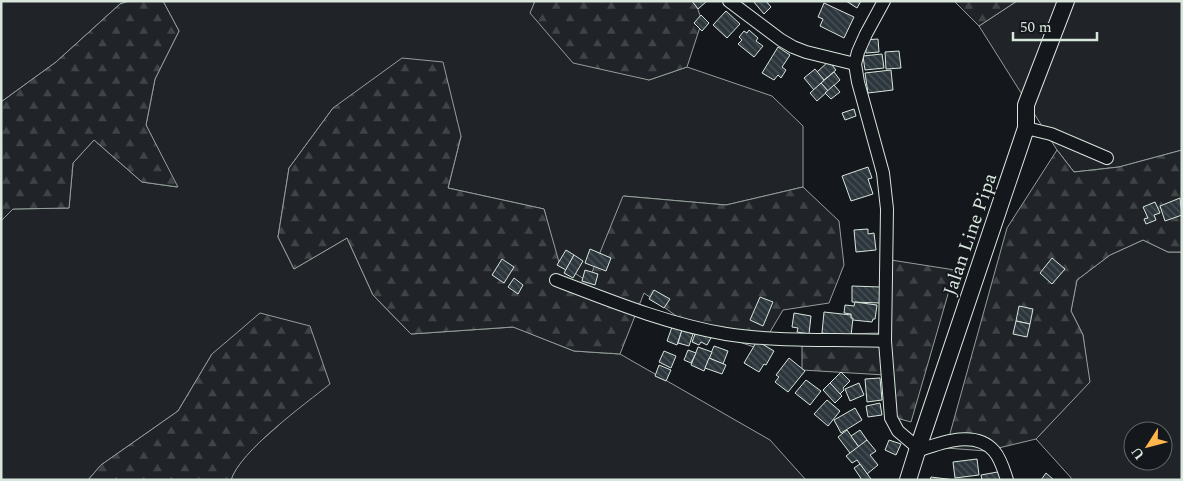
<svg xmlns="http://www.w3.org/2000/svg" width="1183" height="481" font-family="Spectral,serif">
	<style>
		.green { fill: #202428; stroke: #939e99; fill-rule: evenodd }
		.forest { fill: url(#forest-firs); stroke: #939e99 }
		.building { fill: url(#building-back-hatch); stroke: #d8e6dc }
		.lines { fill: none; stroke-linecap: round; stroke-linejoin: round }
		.minor-casing { stroke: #d8e6dc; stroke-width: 14 }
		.major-casing { stroke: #d8e6dc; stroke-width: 18 }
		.minor { stroke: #14181c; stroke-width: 12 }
		.major { stroke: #14181c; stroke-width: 16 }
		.labels { text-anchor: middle; stroke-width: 4; stroke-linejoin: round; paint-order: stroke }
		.street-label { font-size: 19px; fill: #d8e6dc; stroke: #14181c }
	</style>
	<defs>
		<pattern id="forest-firs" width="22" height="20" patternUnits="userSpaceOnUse" patternTransform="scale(1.25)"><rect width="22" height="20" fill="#202428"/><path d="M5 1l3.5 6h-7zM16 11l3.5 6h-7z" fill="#404447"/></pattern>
		<pattern id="building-back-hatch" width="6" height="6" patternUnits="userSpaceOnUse" patternTransform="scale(1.25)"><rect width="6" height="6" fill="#2c363c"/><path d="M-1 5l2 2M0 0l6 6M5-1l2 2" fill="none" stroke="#4a5358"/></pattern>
	</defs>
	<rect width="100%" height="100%" fill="#14181c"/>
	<g class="green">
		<polygon points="1,1 129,1 120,4 56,62 1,102"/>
		<path d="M163 1H535L531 13 649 80 687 67 772 96 803 126V187L726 205 624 196 588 283 558 262 544 209 448 188 461 136 333 108 289 168 278 237 294 269 347 238 373 295 411 334 514 327 574 351 620 354 770 440 806 480H231C237 460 263 439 279 425L212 354 178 411 101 465 88 480H1V221L13 209 69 208 73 163 94 140 142 182 177 187 146 125 155 79 179 31Z"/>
		<polygon points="1017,1 1182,1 1182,150 1119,167 1074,172 1057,150 979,26"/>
		<path d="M1143 240 1168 252H1182V480H1073L1036 439 1089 382 1083 335 1071 311 1077 280 1110 255ZM1133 431H1163V461H1133Z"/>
	</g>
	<g class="forest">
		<polygon points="129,1 163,1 179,31 155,79 146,125 178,187 142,182 94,140 73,163 69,208 13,209 1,221 1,102 56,62 120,4"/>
		<polygon points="535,1 695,1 702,21 687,67 649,80 573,63 530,13"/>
		<polygon points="954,1 1017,1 979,26"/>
		<polygon points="402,58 443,62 461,136 448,188 544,209 559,262 588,282 623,196 726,205 803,187 839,221 844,265 829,303 783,310 760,349 689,325 644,293 620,354 574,351 513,327 411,334 373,295 347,238 294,269 278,237 289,168 333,108"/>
		<polygon points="1057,150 1074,172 1119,167 1182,150 1182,252 1168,252 1143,240 1110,255 1077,280 1071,311 1083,335 1090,382 1036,439 986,451 946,448 1007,228"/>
		<polygon points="891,260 955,270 911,422 889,416 885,375 802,370 802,335 881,333"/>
		<path d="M260 313 310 326 330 384C305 404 240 451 231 480H88L101 465 178 411 212 354Z"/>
	</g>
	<g class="building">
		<polygon points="692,1 707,1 698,9"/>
		<polygon points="753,1 766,1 771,7 764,14"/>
		<polygon points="846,1 861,1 857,8"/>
		<polygon points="824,3 854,17 844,38 820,26 823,19 818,17"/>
		<polygon points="726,11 740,24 727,38 713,25"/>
		<polygon points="701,15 709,23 702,31 694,23"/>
		<polygon points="749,30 758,38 756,41 763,46 754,57 738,44 742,40 739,37 744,31 747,33"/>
		<polygon points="878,39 879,52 866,53 865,40"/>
		<polygon points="778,47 790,55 782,67 786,70 781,78 778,75 774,80 762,73"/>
		<polygon points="899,51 901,68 886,69 885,52"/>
		<polygon points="882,54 884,68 865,70 863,56"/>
		<polygon points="829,61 836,70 824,80 817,72"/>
		<polygon points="815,69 824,80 814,90 804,78"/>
		<polygon points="891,70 893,90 868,93 865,73"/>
		<polygon points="834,72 840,80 828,91 821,83"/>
		<polygon points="821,83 828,91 817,101 810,93"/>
		<polygon points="834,85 840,92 831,99 825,93"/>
		<polygon points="854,109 856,116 845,120 842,113"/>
		<polygon points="868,167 872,178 868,179 873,194 851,201 842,176"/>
		<polygon points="1180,198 1182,215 1165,221 1160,206"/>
		<polygon points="1155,202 1160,213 1154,215 1156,220 1146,224 1144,219 1148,218 1143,207"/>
		<polygon points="868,229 868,234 874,233 876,250 856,252 854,230"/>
		<polygon points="590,249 611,258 606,271 585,263"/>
		<polygon points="566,250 574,255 566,270 557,265"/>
		<polygon points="574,255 583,261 573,278 564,273"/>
		<polygon points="1052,258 1065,269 1052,284 1040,273"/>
		<polygon points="502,259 514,267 504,283 492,275"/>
		<polygon points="585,270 598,274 595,285 582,281"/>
		<polygon points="514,278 523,285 518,294 508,287"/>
		<polygon points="852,286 880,287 880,303 852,302"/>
		<polygon points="654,290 670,299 664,308 649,299"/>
		<polygon points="760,297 773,302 763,326 750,320"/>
		<polygon points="855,302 877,305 875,319 873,319 872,322 853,320 851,318 851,314 844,313 845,305 854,306"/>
		<polygon points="1019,306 1033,309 1030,324 1016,321"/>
		<polygon points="824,312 851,315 851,318 853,318 851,336 822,333"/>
		<polygon points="794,313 811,316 809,334 797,332 798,328 792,327"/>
		<polygon points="1016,321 1030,324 1027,337 1013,334"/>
		<polygon points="672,327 682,330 677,345 667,341"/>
		<polygon points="697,329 712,336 707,345 701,342 699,345 692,342"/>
		<polygon points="682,330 693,334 689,346 678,343"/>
		<polygon points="757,341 774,351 766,365 764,364 759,372 744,363"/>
		<polygon points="714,346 728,351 723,364 709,358"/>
		<polygon points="698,347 712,352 704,371 691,365"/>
		<polygon points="688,350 696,353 691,363 684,360"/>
		<polygon points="664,351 676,356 671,368 659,362"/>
		<polygon points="709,358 726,365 722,374 705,368"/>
		<polygon points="789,358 805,371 788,392 775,382 779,377 776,375"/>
		<polygon points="659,365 671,370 666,381 655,376"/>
		<polygon points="841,372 850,381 843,388 844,390 840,394 830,383"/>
		<polygon points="880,378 882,400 867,402 865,379"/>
		<polygon points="806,380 821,391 810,405 795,393"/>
		<polygon points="830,383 842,396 835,403 823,390"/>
		<polygon points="859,383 864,395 850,401 845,389"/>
		<polygon points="827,400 840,411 828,426 814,414"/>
		<polygon points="880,403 882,415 868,417 866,406"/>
		<polygon points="855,408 862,420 841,433 834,420"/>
		<polygon points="847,430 859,447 850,453 838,437"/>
		<polygon points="860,430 867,440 859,447 851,436"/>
		<polygon points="867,440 876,451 870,455 878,465 867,474 857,460 852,463 846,456"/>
		<polygon points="889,440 901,444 896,455 885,450"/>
		<polygon points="977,459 979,475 955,478 953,462"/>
		<polygon points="860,464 871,479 869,480 862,480 854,468"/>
		<polygon points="1003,471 1005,480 982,480 981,475"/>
		<polygon points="1046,473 1054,480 1041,480"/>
		<polygon points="931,477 955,480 930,480"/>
	</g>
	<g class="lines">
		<defs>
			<g id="minor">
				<polyline points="729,1 781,40 793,47 806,52 855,64"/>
				<polyline points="884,1 866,34 858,52 855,64 858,82 883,173 887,209 885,341 891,418 898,431 918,448"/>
				<polyline points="1026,128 1051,134 1107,158"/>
				<path d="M556 280C611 301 667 324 726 334 778 342 832 339 885 341"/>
				<path d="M917 451C940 443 975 429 994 451 1001 459 1004 471 1007 480"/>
			</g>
			<polyline id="major" points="908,480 918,448 1026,128 1026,105 1066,1"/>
		</defs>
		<use href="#minor" class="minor-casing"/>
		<use href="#major" class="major-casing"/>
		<use href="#minor" class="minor"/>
		<use href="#major" class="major"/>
	</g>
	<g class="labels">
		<g class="street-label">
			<text transform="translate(969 234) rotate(-71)" y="7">Jalan Line Pipa</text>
		</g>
	</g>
	<rect width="1183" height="481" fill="none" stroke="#d8e6dc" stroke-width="5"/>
	<g transform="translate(1148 446) rotate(234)"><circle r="24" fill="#14181c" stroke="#626a69"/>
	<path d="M0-4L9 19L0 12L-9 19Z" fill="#ffb74d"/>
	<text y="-8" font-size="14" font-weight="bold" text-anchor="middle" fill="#d8e6dc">U</text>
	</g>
	<path d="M1013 32v8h84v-8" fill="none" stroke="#d8e6dc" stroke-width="2.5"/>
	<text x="1020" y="32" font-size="15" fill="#d8e6dc" stroke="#14181c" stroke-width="4" paint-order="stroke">50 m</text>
</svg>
